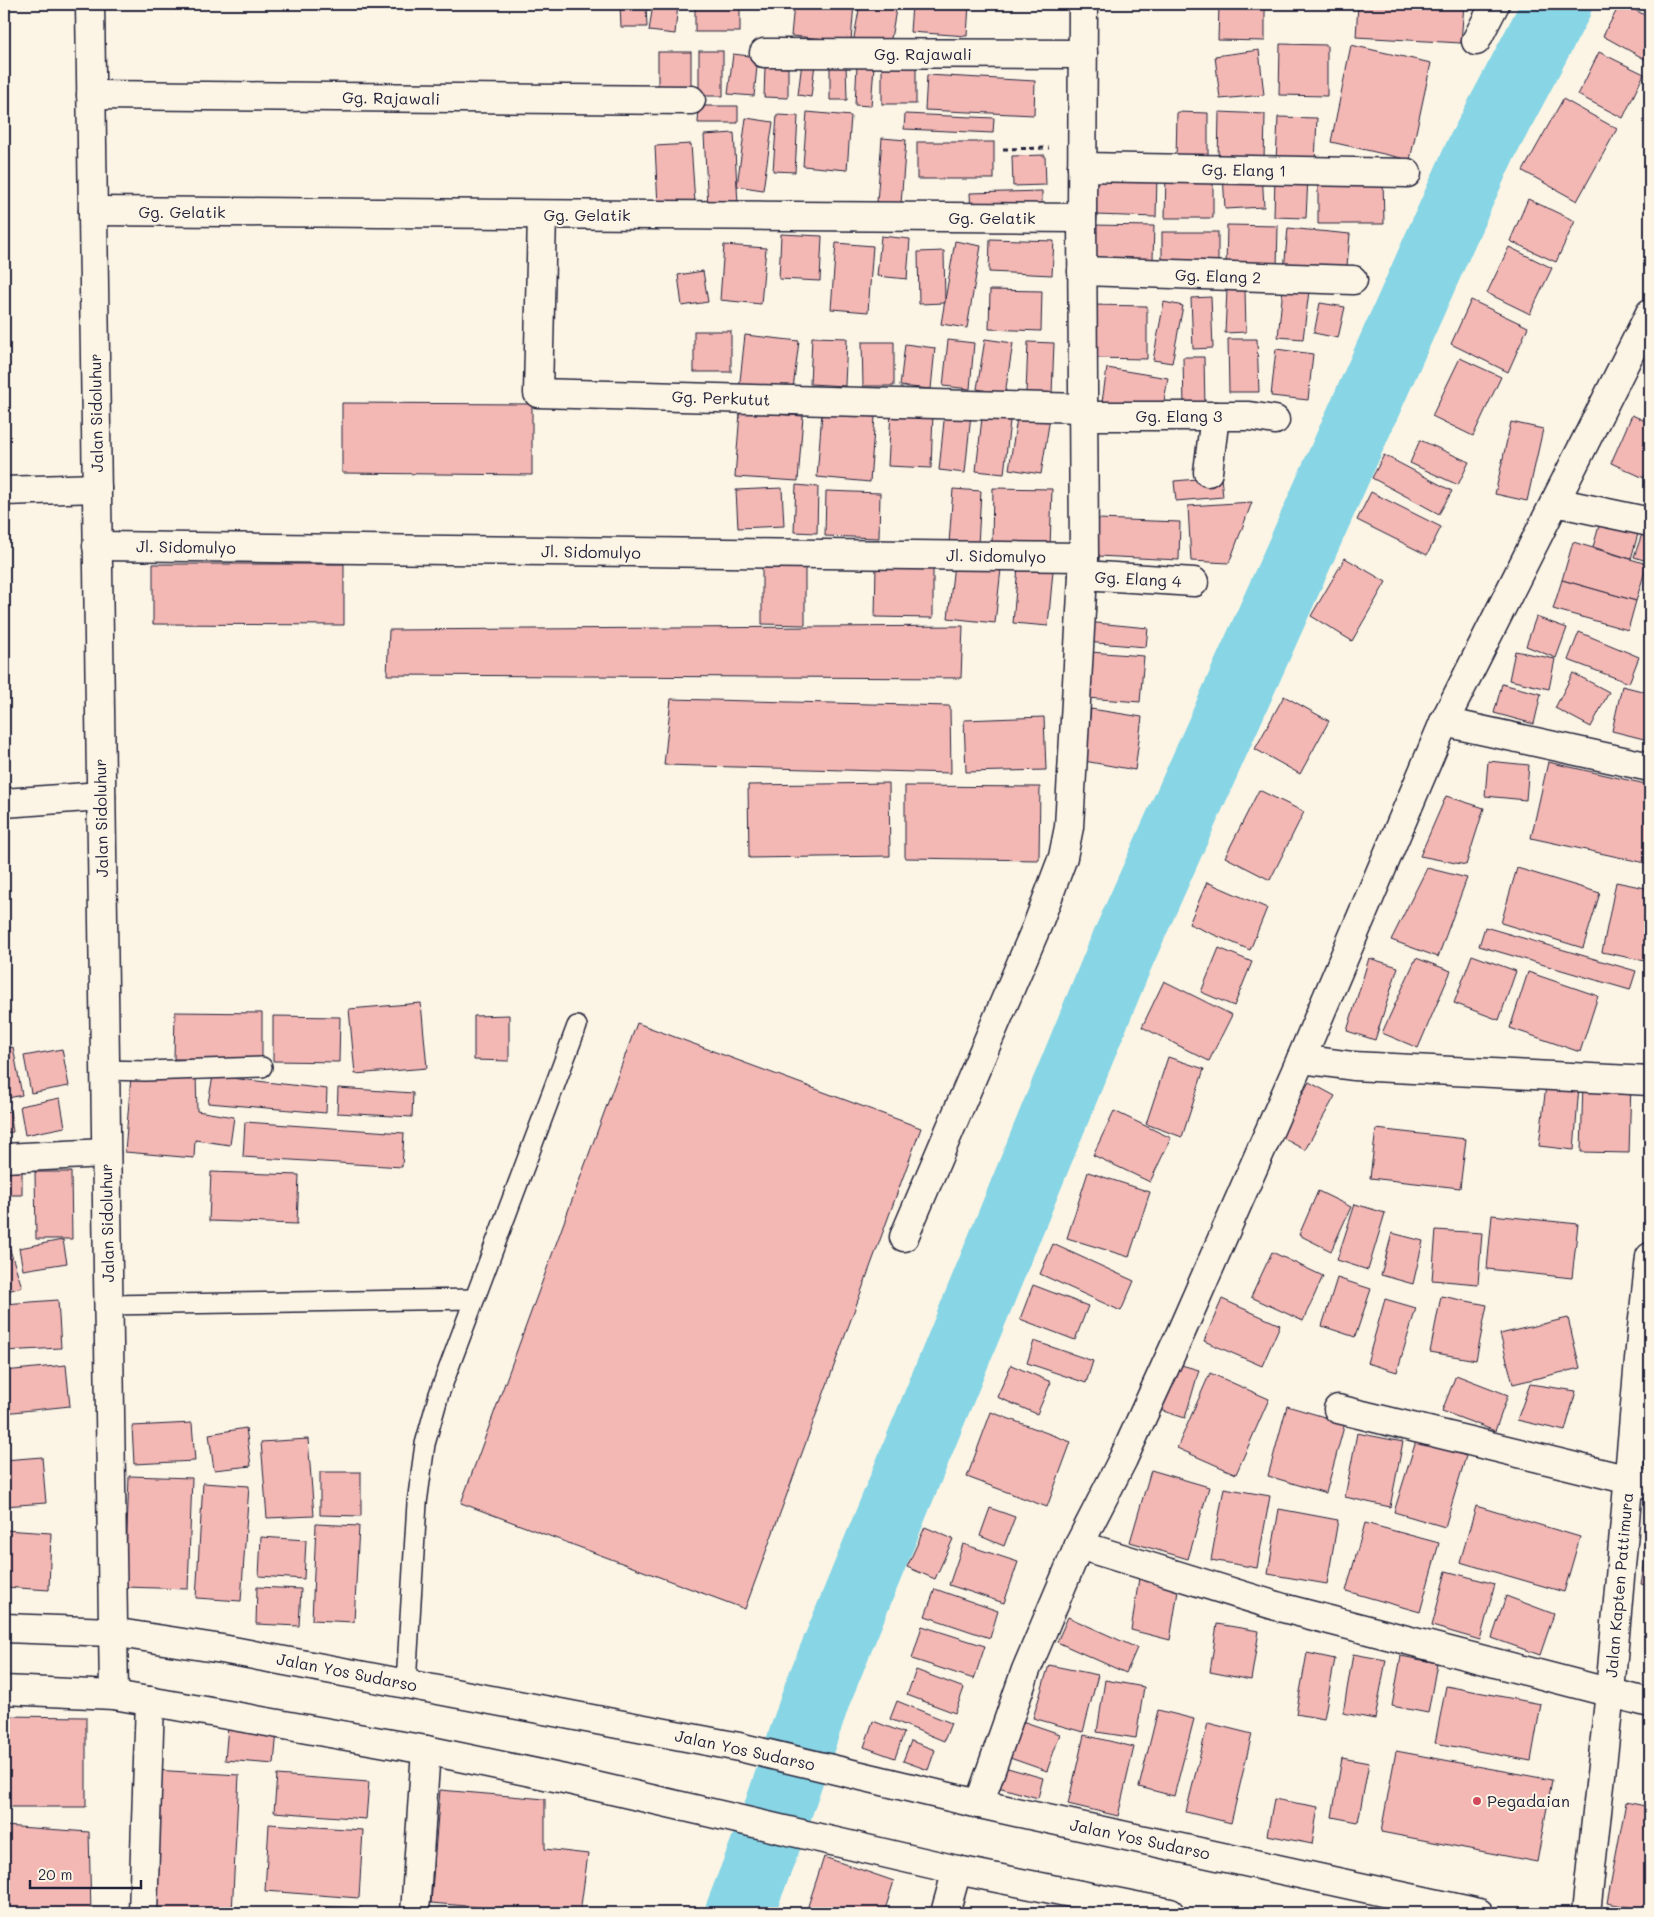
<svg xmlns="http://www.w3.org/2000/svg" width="1654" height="1917" font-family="Mali,sans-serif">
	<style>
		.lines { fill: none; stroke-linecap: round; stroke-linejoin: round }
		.river { stroke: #87d5e5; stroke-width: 68 }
		.building { fill: #f3b7b4; stroke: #22223b }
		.lane-casing { stroke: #22223b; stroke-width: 22 }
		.street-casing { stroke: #22223b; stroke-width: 31 }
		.secondary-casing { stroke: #22223b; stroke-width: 31 }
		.primary-casing { stroke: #22223b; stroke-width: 31 }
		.path { stroke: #22223b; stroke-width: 3; stroke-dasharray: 5 4; stroke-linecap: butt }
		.lane { stroke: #fcf5e5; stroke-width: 19 }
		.street { stroke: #fcf5e5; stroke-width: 28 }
		.secondary { stroke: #fcf5e5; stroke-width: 28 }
		.primary { stroke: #fcf5e5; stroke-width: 28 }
		.poi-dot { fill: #d1495b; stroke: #fcf5e5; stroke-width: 2 }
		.labels { text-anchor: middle; stroke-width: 4; stroke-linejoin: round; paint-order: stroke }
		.street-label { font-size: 16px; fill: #22223b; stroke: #fcf5e5 }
		.poi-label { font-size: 16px; fill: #22223b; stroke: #fcf5e5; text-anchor: start }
	</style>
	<rect width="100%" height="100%" fill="#fcf5e5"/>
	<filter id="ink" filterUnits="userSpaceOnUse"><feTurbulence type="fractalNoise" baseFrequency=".02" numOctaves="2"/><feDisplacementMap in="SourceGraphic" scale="10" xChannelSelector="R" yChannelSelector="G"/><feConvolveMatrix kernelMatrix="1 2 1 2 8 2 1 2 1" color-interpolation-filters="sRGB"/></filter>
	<g filter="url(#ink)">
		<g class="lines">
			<polyline class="river" points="739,1913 772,1828 818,1692 1121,953 1479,153 1558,4"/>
		</g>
		<g class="building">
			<polygon points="620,4 646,4 647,27 621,27"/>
			<polygon points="653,4 678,4 675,34 649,31"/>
			<rect x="695" y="4" width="45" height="28"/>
			<polygon points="794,4 854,4 851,41 791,36"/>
			<polygon points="860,4 897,4 889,50 853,43"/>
			<polygon points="912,4 969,4 967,36 910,32"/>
			<polygon points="1219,4 1265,4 1265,41 1218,40"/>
			<polygon points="1358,4 1464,4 1461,43 1356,37"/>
			<polygon points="1620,4 1624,4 1650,18 1650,62 1603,36"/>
			<polygon points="1280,44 1327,45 1327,96 1279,95"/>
			<polygon points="1351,45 1431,63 1410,160 1331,142"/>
			<polygon points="1259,50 1264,95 1220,99 1215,56"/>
			<rect x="699" y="51" width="24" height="45"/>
			<rect x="658" y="52" width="33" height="40"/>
			<polygon points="1599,52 1644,74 1623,118 1578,95"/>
			<polygon points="733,54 758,57 754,96 728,94"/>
			<rect x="882" y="59" width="34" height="45"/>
			<polygon points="802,62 815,64 811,97 798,95"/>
			<polygon points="846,65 847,100 830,100 830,66"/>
			<polygon points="857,65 874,66 871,106 855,105"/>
			<polygon points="765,67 788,68 788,98 764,97"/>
			<polygon points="927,75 1035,81 1034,115 925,110"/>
			<polygon points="1563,99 1617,129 1577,201 1523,171"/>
			<polygon points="699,106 738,106 738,123 698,123"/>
			<polygon points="807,112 851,116 847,170 803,166"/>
			<polygon points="1177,112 1208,113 1208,159 1176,159"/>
			<polygon points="1219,112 1265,114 1264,161 1218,160"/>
			<polygon points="905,114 994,118 993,133 904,129"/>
			<polygon points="777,115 798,116 795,172 773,171"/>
			<polygon points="1278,117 1317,118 1315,163 1276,162"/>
			<polygon points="746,118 773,122 763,190 737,186"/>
			<polygon points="734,133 738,204 708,206 704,135"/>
			<polygon points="882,138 906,140 901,204 877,202"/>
			<rect x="917" y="142" width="77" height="37"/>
			<polygon points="691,144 695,203 658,206 655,146"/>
			<polygon points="1045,155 1046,185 1013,186 1012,156"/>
			<polygon points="1262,172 1264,207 1225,209 1223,174"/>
			<polygon points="1096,173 1157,175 1156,217 1095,215"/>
			<polygon points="1166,173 1213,173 1213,218 1165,218"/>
			<polygon points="1275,175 1308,177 1306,218 1274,217"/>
			<polygon points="1383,179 1384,224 1318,224 1318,180"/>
			<polygon points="1042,191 1042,214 971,216 970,193"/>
			<polygon points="1528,199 1575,221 1556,262 1510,241"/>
			<polygon points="1091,225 1154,226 1153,259 1091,258"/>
			<polygon points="1227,225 1278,226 1277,268 1226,268"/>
			<polygon points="1288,228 1350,234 1346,276 1284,270"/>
			<rect x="1162" y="232" width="56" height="30"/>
			<polygon points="781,234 822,236 820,281 779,279"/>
			<polygon points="881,236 910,239 907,279 877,276"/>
			<polygon points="990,239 1054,241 1052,275 989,272"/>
			<polygon points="955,241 981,246 967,328 941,324"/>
			<polygon points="836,243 873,246 868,312 831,309"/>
			<polygon points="724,245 766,248 761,304 720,300"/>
			<polygon points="1509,247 1552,268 1530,314 1487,293"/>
			<polygon points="944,251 945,303 919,304 918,252"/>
			<polygon points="703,271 708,302 682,306 678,275"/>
			<polygon points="1283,288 1309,291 1303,339 1278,337"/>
			<polygon points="1227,289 1245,290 1246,332 1225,333"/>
			<polygon points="990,290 1042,291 1041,331 989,329"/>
			<polygon points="1211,297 1213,348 1193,349 1191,298"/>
			<polygon points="1471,300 1528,327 1508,372 1451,344"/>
			<polygon points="1164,302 1183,306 1172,363 1153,360"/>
			<polygon points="1320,303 1345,307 1338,338 1314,333"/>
			<polygon points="1092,305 1147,306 1147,359 1090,358"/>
			<rect x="694" y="331" width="37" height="41"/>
			<polygon points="745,335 799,341 792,397 739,390"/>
			<polygon points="812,337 847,338 845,386 810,384"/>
			<polygon points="985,339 1013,343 1005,394 977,389"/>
			<polygon points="1228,339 1257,339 1259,392 1229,392"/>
			<polygon points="948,340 974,343 970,389 943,386"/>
			<polygon points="862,342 894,342 894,386 863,386"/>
			<polygon points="1028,342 1054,343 1052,394 1026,393"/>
			<polygon points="905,344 935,348 931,389 900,386"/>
			<polygon points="1276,349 1313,354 1308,400 1271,396"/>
			<polygon points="1183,357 1204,357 1205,409 1184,409"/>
			<polygon points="1460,358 1501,377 1473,436 1432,416"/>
			<polygon points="1107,368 1168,378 1162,413 1102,402"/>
			<polygon points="342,403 532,404 532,475 342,473"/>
			<polygon points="891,411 933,413 931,468 888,466"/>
			<polygon points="945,411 971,414 965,473 939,470"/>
			<polygon points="740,412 803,416 798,481 735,477"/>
			<polygon points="822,412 875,417 870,482 817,477"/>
			<polygon points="1018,412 1050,418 1041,474 1009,469"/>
			<polygon points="1632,415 1650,423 1650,464 1644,478 1611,463"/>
			<polygon points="982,418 1010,421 1004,474 976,471"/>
			<polygon points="1511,422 1543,429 1527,501 1495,494"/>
			<polygon points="1420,440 1469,462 1458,485 1410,463"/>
			<polygon points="1384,455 1452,491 1439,514 1372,478"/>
			<polygon points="1221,477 1223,497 1176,501 1174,481"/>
			<polygon points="796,485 818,487 817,533 794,532"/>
			<polygon points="782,488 784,526 738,528 736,490"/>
			<polygon points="993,488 1052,489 1050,547 992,545"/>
			<polygon points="953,489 981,491 978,546 949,543"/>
			<polygon points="826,491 880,493 879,538 825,536"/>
			<polygon points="1371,492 1441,527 1427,555 1357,520"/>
			<polygon points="1252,502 1229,563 1191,561 1188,506"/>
			<polygon points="1098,519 1180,522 1179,560 1097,556"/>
			<polygon points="1601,519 1639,530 1631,559 1593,547"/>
			<polygon points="1644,528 1650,530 1650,562 1634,557"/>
			<polygon points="1573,542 1647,564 1636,601 1562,580"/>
			<polygon points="1345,558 1386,582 1352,641 1311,616"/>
			<polygon points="153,564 344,564 344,625 153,624"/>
			<polygon points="954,564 1001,569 995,623 948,618"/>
			<polygon points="876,565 933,566 933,618 875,617"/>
			<polygon points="1018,567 1053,571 1048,626 1013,623"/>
			<polygon points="762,568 805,568 805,625 762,624"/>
			<polygon points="1562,580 1636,601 1628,630 1553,609"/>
			<polygon points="1536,617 1567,628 1556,658 1526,646"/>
			<polygon points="1086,622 1148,628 1146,647 1085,642"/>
			<polygon points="963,626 961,678 387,675 389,630"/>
			<polygon points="1579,632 1639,657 1629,683 1568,660"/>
			<polygon points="1515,651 1555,659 1549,689 1509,680"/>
			<polygon points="1090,652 1144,656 1140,702 1086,698"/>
			<polygon points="1573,673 1609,692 1591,727 1555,708"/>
			<polygon points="1502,684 1541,694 1534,724 1494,713"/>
			<polygon points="1622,686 1650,693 1650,730 1648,740 1612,731"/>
			<polygon points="1284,696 1329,721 1300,774 1255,749"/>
			<polygon points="671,699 950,706 951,773 664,765"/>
			<polygon points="1091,709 1142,717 1135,770 1084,761"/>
			<polygon points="1044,717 1046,770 966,772 964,720"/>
			<polygon points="1488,761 1529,765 1526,800 1485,796"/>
			<polygon points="1548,762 1650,785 1650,864 1531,838"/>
			<polygon points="889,783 890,856 749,858 748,785"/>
			<polygon points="905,786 1040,787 1039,860 905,858"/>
			<polygon points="1259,790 1304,812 1270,880 1225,857"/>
			<polygon points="1446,796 1484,808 1466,865 1420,856"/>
			<polygon points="1427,868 1467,878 1438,957 1391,940"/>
			<polygon points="1517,868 1600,893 1583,948 1501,923"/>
			<polygon points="1207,882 1267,908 1250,950 1189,924"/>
			<polygon points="1616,882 1650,889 1650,962 1602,952"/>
			<polygon points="1485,927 1636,971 1630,990 1479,946"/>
			<polygon points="1219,948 1252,962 1234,1006 1201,992"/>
			<polygon points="1472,955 1516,971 1499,1020 1454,1003"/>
			<polygon points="1369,958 1398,967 1375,1040 1347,1031"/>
			<polygon points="1416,958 1451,971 1418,1048 1382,1033"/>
			<polygon points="1528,972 1598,996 1580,1052 1510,1028"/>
			<polygon points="1164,981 1232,1015 1209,1061 1142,1027"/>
			<polygon points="421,1003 427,1068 355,1074 349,1009"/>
			<polygon points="175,1012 262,1013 262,1061 174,1059"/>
			<polygon points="509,1015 509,1061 474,1060 474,1016"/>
			<polygon points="273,1016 340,1017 339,1062 273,1061"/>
			<polygon points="637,1023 921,1128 745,1609 461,1503"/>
			<polygon points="13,1047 22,1095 4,1099 4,1049"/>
			<polygon points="62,1049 69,1086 31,1093 24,1056"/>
			<polygon points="1168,1057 1204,1069 1182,1137 1146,1124"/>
			<polygon points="196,1075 197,1111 234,1117 230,1145 195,1140 194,1158 125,1152 131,1076"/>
			<polygon points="213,1076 327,1089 326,1113 208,1103"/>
			<polygon points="1583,1081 1631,1082 1629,1153 1581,1152"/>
			<polygon points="1309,1082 1335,1096 1305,1150 1279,1136"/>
			<polygon points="1546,1085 1579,1086 1574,1150 1539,1146"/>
			<polygon points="338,1088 413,1093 412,1117 337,1113"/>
			<polygon points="60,1098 65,1127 25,1135 20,1106"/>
			<polygon points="10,1111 13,1132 4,1133 4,1112"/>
			<polygon points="1114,1111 1171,1138 1150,1182 1093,1155"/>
			<polygon points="245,1122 404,1133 402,1167 243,1157"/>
			<polygon points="1376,1129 1466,1139 1460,1188 1370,1178"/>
			<rect x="4" y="1171" width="18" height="24"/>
			<polygon points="35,1172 71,1172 72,1239 36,1239"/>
			<polygon points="211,1172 299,1175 297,1224 209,1221"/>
			<polygon points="1088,1172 1150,1192 1129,1257 1067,1238"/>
			<polygon points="1318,1191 1351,1207 1331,1251 1299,1235"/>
			<polygon points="4,1197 7,1197 10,1224 4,1225"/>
			<polygon points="1355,1204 1385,1213 1368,1270 1337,1260"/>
			<polygon points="1492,1215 1578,1224 1572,1278 1487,1269"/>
			<polygon points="1436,1230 1482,1233 1478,1284 1432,1280"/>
			<polygon points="1392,1233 1423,1241 1413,1284 1381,1275"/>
			<polygon points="63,1240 67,1263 23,1270 19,1248"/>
			<polygon points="1053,1244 1134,1281 1121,1311 1040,1274"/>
			<polygon points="10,1250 22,1287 4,1292 4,1252"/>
			<polygon points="1272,1252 1323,1276 1303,1321 1251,1297"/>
			<polygon points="1337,1278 1371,1289 1355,1337 1322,1326"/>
			<polygon points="1033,1285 1088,1306 1075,1340 1020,1319"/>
			<polygon points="1441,1296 1487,1305 1476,1360 1430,1352"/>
			<polygon points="1222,1299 1280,1325 1262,1366 1204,1341"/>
			<polygon points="1385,1299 1416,1308 1397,1372 1367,1363"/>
			<polygon points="58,1300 61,1348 4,1351 4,1304"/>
			<polygon points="1568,1318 1580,1368 1513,1384 1500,1334"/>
			<polygon points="1034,1341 1093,1361 1086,1383 1027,1363"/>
			<polygon points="1174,1363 1199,1370 1185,1418 1160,1410"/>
			<polygon points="66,1365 70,1406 4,1413 4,1371"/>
			<polygon points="1011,1365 1051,1382 1037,1414 997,1397"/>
			<polygon points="1210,1373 1269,1399 1236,1474 1177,1448"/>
			<polygon points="1456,1375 1508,1395 1495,1431 1442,1411"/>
			<polygon points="1530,1384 1576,1391 1565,1431 1517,1420"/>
			<polygon points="1287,1406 1345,1423 1326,1493 1268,1476"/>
			<polygon points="991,1412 1071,1442 1047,1507 967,1477"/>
			<polygon points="192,1423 195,1461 134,1464 132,1426"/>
			<polygon points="246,1428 251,1466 214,1470 209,1434"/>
			<polygon points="1357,1433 1403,1442 1390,1507 1345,1497"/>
			<polygon points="308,1439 314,1516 267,1518 261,1442"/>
			<polygon points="1416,1441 1466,1456 1445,1527 1394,1512"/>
			<polygon points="42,1457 46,1503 4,1506 4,1460"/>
			<polygon points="1151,1470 1209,1487 1188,1559 1130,1542"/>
			<polygon points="320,1472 361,1472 361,1516 320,1515"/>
			<polygon points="129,1476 192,1478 188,1589 125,1587"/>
			<polygon points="203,1483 249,1486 241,1601 196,1598"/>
			<polygon points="1224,1488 1270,1496 1257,1568 1211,1560"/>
			<polygon points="1476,1506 1580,1537 1564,1592 1460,1562"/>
			<polygon points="990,1508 1015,1517 1004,1546 980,1536"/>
			<polygon points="1279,1509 1338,1520 1327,1584 1268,1574"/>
			<polygon points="1365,1523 1439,1543 1420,1612 1346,1591"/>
			<polygon points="316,1524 359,1526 354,1622 312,1620"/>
			<polygon points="925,1527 953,1539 935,1579 907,1567"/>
			<polygon points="4,1530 51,1533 49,1590 4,1587"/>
			<polygon points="1650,1533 1650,1586 1641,1584"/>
			<polygon points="261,1537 306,1540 304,1579 259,1576"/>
			<polygon points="963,1544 1018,1562 1004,1603 949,1585"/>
			<polygon points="1446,1571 1495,1584 1480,1640 1432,1626"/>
			<polygon points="1139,1578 1179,1585 1170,1640 1131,1630"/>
			<polygon points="257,1587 301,1589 299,1626 256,1624"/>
			<polygon points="935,1589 998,1611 990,1638 925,1616"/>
			<polygon points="1506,1596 1554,1614 1540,1655 1492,1638"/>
			<polygon points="1068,1617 1137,1648 1126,1673 1057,1642"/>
			<polygon points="1217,1624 1259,1631 1251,1680 1210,1672"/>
			<polygon points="922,1626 985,1646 974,1679 912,1659"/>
			<polygon points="1650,1638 1650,1668 1645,1667"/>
			<polygon points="1307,1653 1335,1659 1324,1719 1296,1714"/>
			<polygon points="1353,1654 1386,1660 1375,1719 1343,1713"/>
			<polygon points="1401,1656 1437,1663 1428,1713 1392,1706"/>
			<polygon points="1049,1665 1098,1675 1083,1732 1033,1718"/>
			<polygon points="916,1670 964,1688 955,1713 907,1695"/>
			<polygon points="1105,1680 1144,1687 1136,1738 1097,1732"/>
			<polygon points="1446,1686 1541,1704 1531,1761 1435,1743"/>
			<polygon points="897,1701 951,1723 944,1741 890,1719"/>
			<polygon points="1158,1710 1194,1719 1174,1796 1139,1787"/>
			<polygon points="4,1716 86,1717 86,1807 4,1807"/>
			<polygon points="873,1721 904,1733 895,1758 864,1747"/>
			<polygon points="1022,1721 1060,1734 1047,1771 1010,1758"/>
			<polygon points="1208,1723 1252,1734 1231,1823 1186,1812"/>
			<polygon points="228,1726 277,1731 274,1764 225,1760"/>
			<polygon points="1084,1735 1134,1747 1118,1816 1068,1804"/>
			<polygon points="911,1741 935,1750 928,1770 903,1761"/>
			<polygon points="1396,1751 1552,1780 1537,1862 1381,1832"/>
			<polygon points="1342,1758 1369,1763 1358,1822 1332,1817"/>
			<polygon points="1004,1767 1043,1778 1038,1798 998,1787"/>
			<polygon points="153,1770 239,1775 232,1913 145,1913"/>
			<polygon points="277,1775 369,1782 366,1819 274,1812"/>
			<polygon points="440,1790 545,1799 545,1849 588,1854 580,1913 546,1913 431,1903"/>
			<polygon points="1274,1799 1318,1807 1312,1844 1267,1835"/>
			<polygon points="1626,1802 1650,1807 1650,1911 1607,1903"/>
			<polygon points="269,1824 363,1830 359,1898 265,1891"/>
			<polygon points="4,1826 89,1832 91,1913 4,1913"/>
			<polygon points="824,1857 894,1881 884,1913 821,1913 807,1909"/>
			<polygon points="317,1906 362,1908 362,1913 316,1913"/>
		</g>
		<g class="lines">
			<defs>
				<g id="lane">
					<polyline points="105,1070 145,1071 262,1067"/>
					<polyline points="108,1305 474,1299"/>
					<polyline points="406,1684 417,1503 425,1444 439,1394 577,1026"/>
				</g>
				<g id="street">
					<polyline points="1476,41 1495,4"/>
					<polyline points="764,53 1083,54"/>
					<polyline points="91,95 691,100"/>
					<polyline points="1082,167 1407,173"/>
					<polyline points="93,211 1082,218"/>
					<polyline points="542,215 538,393 1082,408"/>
					<polyline points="1082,271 1353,280"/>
					<polyline points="1082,416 1249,416 1275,420"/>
					<polyline points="1208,472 1215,416"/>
					<polyline points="4,491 97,488"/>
					<polyline points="1555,502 1650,522"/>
					<polyline points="97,546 1084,557"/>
					<polyline points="1083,575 1194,582"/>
					<polyline points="1444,722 1650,767"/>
					<polyline points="4,803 101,796"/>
					<polyline points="1301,1059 1353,1066 1650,1081"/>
					<polyline points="4,1158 106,1153"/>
					<polyline points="904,1237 1037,926 1063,857 1069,827 1084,557 1082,218 1083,4"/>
					<polyline points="1338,1409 1650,1485"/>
					<polyline points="1079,1545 1283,1608 1650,1703"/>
					<polyline points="979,1804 1026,1670 1079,1545 1123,1459 1182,1330 1301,1059 1444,722 1650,313"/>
					<polyline points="143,1913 150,1701"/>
					<polyline points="415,1913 426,1750"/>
					<polyline points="945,1913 957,1870"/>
				</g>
				<g id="secondary">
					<polyline points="90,4 114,1695"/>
					<polyline points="1586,1913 1610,1692 1641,1337 1650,1257"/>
				</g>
				<g id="primary">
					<polyline points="4,1628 112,1632 222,1649 739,1747 979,1804 1479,1913"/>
					<polyline points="4,1690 114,1695 426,1750 569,1780 957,1870 1170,1913"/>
				</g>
			</defs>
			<use href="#lane" class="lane-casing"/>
			<use href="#street" class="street-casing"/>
			<use href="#secondary" class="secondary-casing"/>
			<use href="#primary" class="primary-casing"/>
			<polyline class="path" points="1003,149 1049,148"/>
			<use href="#lane" class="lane"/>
			<use href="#street" class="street"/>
			<use href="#secondary" class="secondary"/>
			<use href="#primary" class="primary"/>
		</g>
	</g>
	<circle class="poi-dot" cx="1477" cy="1801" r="5"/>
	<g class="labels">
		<g class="street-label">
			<text x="923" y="60">Gg. Rajawali</text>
			<text transform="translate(391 98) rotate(1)" y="6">Gg. Rajawali</text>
			<text transform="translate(1244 170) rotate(1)" y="6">Gg. Elang 1</text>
			<text x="182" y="218">Gg. Gelatik</text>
			<text x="587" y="221">Gg. Gelatik</text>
			<text x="992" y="224">Gg. Gelatik</text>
			<text transform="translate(1218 276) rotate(2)" y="6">Gg. Elang 2</text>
			<text transform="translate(721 398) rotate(2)" y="6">Gg. Perkutut</text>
			<text transform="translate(96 413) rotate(-91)" y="6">Jalan Sidoluhur</text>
			<text x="1179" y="422">Gg. Elang 3</text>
			<text transform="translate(186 547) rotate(1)" y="6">Jl. Sidomulyo</text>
			<text transform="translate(591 552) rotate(1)" y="6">Jl. Sidomulyo</text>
			<text transform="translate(996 556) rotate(1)" y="6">Jl. Sidomulyo</text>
			<text transform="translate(1138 579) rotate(3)" y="6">Gg. Elang 4</text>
			<text transform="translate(101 818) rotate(-91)" y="6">Jalan Sidoluhur</text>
			<text transform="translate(107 1223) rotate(-91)" y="6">Jalan Sidoluhur</text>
			<text transform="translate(1619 1585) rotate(-85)" y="6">Jalan Kapten Pattimura</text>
			<text transform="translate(347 1672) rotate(11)" y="6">Jalan Yos Sudarso</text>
			<text transform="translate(745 1750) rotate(12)" y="6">Jalan Yos Sudarso</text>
			<text transform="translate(1140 1839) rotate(12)" y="6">Jalan Yos Sudarso</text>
		</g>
		<g class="poi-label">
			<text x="1487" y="1807">Pegadaian</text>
		</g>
	</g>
	<rect width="1654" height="1917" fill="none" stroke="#fcf5e5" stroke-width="20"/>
	<rect x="10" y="10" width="1634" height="1897" fill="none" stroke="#22223b" stroke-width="2" filter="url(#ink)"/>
	<path d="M30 1880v8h111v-8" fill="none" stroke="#22223b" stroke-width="2.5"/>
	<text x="38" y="1880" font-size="15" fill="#22223b" stroke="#fcf5e5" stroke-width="4" paint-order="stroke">20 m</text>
</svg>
